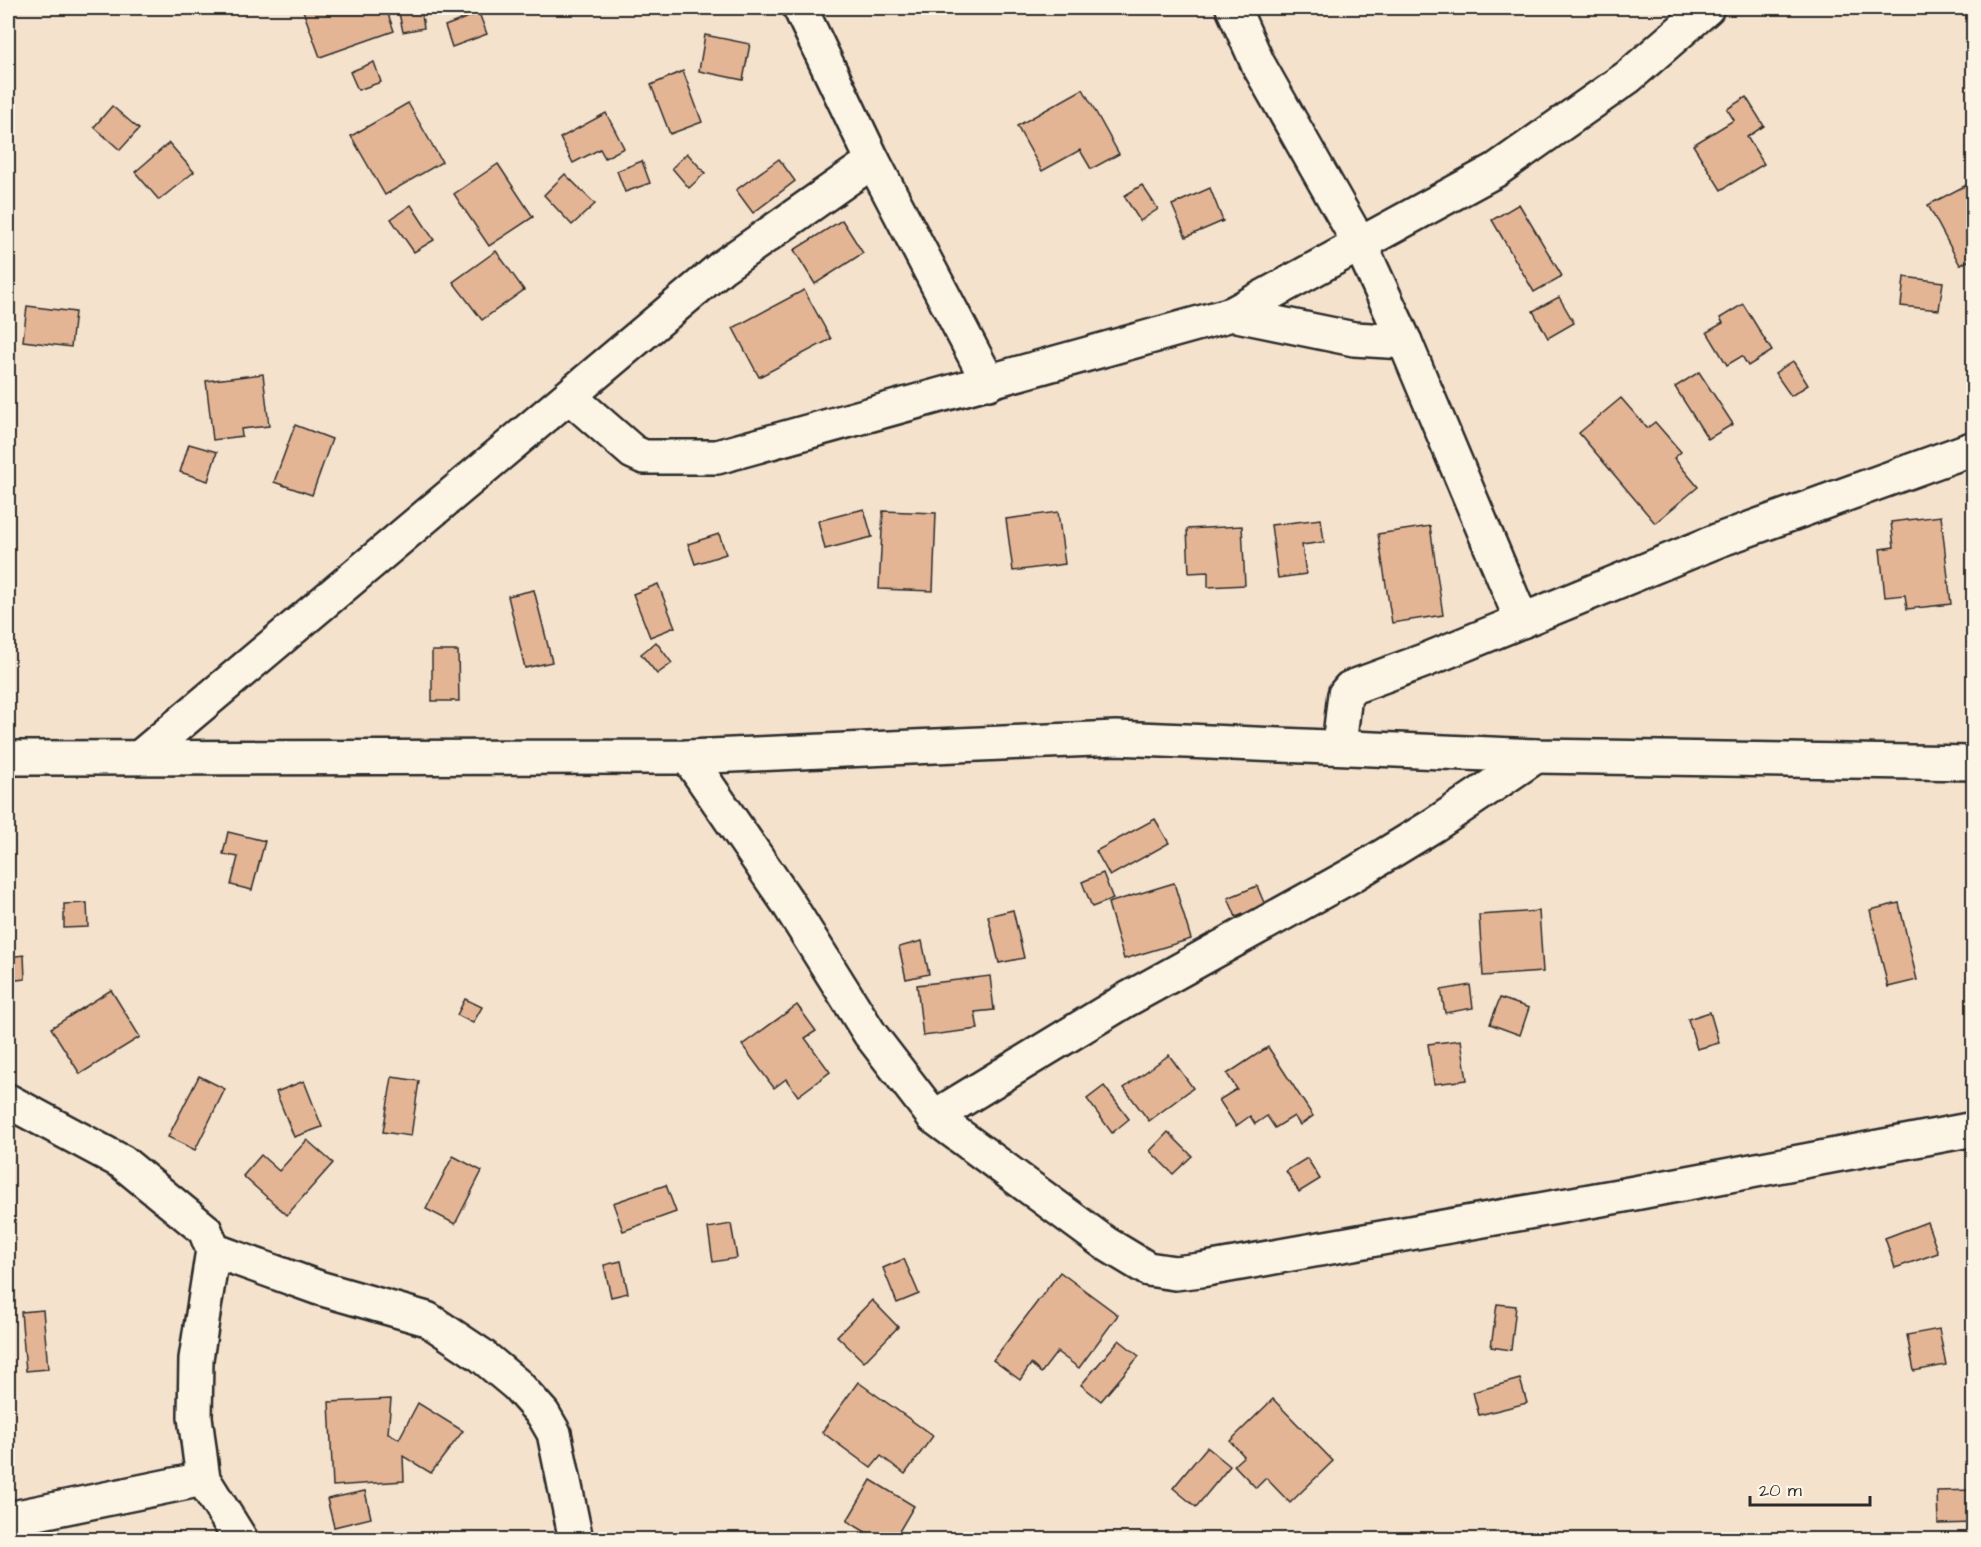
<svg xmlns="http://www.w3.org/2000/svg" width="1981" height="1547" font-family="'Architects Daughter',sans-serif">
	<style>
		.building { fill: #e4b595; stroke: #2b2b2b; stroke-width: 1.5 }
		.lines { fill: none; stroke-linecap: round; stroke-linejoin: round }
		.minor-casing { stroke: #2b2b2b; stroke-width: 38 }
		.minor { stroke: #fcf5e5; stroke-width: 33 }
	</style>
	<rect width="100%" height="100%" fill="#f5e2cd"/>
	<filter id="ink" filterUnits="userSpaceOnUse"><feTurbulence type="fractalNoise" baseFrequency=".0167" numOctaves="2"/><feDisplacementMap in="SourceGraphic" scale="12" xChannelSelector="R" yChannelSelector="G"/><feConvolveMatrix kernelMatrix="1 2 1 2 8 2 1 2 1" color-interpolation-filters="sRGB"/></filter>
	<g filter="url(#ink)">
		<g class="building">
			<polygon points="302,8 386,8 394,31 320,57"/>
			<polygon points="421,9 424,28 403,32 399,13"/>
			<polygon points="479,13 487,34 452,47 445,26"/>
			<polygon points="705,35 750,44 743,80 699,71"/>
			<polygon points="374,62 381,82 358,90 350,72"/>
			<polygon points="683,71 702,122 670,134 651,85"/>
			<polygon points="1083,89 1119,154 1091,169 1080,150 1042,171 1017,126"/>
			<polygon points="1746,97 1764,126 1747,137 1764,164 1721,190 1693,145 1734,120 1727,109"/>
			<polygon points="408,103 442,162 385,195 351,136"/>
			<polygon points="112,106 139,129 120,150 94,127"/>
			<polygon points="606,113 624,148 605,158 600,149 573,163 560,138"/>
			<polygon points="169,143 194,172 159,200 135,172"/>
			<polygon points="687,153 705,173 689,188 672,168"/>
			<polygon points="779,159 795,181 753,213 736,190"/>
			<polygon points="642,161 650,183 625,192 617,171"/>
			<polygon points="498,164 533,217 489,246 454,194"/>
			<polygon points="565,174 595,204 572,225 544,195"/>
			<polygon points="1974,181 1974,258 1960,265 1928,205"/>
			<polygon points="1142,185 1158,209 1140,221 1124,196"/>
			<polygon points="1210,188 1223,221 1186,237 1172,205"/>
			<polygon points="1519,204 1562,276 1534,292 1492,220"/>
			<polygon points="411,205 434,240 414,252 391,219"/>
			<polygon points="842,220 863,253 815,284 794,250"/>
			<polygon points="496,251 524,290 482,320 453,282"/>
			<polygon points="1904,277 1943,282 1939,310 1901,306"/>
			<polygon points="804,290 831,339 759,377 733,328"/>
			<polygon points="1559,297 1574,323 1548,338 1533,311"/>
			<polygon points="1743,304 1772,351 1748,366 1742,356 1727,365 1707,332 1723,323 1720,318"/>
			<polygon points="27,306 75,312 71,347 23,341"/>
			<polygon points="1793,361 1808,385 1791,396 1775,373"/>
			<polygon points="1699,372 1733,424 1708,439 1675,387"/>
			<polygon points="263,374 269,426 241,429 242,436 213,440 206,381"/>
			<polygon points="1621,398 1647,428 1655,422 1681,452 1674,458 1698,487 1655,523 1579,433"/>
			<polygon points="295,425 332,439 312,495 274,482"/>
			<polygon points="189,444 217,452 208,481 180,472"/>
			<polygon points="864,509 872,537 825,549 818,521"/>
			<polygon points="883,511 936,513 933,591 879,589"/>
			<polygon points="1058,512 1065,564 1013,571 1006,519"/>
			<polygon points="1941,516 1951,604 1907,609 1905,595 1885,597 1880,549 1894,547 1891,522"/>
			<polygon points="1321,519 1324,542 1302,545 1306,574 1278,578 1271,525"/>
			<polygon points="1242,526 1245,585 1208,587 1208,572 1189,573 1187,529"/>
			<polygon points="1430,526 1443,615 1392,623 1378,534"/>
			<polygon points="719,534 726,554 695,564 688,544"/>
			<polygon points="658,584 675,627 650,637 633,594"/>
			<polygon points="534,590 552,662 525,668 508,596"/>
			<polygon points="656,642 672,663 657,674 641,654"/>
			<polygon points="432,651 458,651 459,701 432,701"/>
			<polygon points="1155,819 1169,843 1110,876 1096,851"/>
			<polygon points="228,832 265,841 252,890 231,885 238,857 223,854"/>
			<polygon points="1103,873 1113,899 1092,907 1082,882"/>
			<polygon points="1174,883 1191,939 1124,959 1108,903"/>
			<polygon points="1257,886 1265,905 1236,917 1228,898"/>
			<polygon points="87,903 88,927 64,928 64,904"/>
			<polygon points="1899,903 1917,980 1888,987 1870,910"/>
			<polygon points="1013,910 1024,958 999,963 988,916"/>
			<polygon points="1539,911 1543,972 1483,976 1479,915"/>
			<polygon points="922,941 929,974 906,979 899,947"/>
			<polygon points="24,955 25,979 8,981 8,957"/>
			<polygon points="990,976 994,1010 975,1012 978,1029 923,1036 917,985"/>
			<polygon points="1470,985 1473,1008 1445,1013 1441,990"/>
			<polygon points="111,990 140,1037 80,1074 51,1028"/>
			<polygon points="1500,998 1529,1008 1520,1035 1490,1024"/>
			<polygon points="465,999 482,1007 473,1023 457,1015"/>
			<polygon points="797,1005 816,1031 805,1038 830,1072 798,1096 786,1079 774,1088 742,1045"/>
			<polygon points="1710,1012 1719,1043 1697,1049 1688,1019"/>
			<polygon points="1461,1040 1467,1080 1434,1084 1428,1044"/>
			<polygon points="1268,1047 1313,1116 1300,1125 1294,1116 1275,1128 1267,1116 1255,1124 1250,1116 1236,1126 1219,1100 1237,1089 1227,1074"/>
			<polygon points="1169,1055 1193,1088 1149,1121 1124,1088"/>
			<polygon points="199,1076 225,1089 195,1150 168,1137"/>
			<polygon points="392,1077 419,1081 411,1136 383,1132"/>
			<polygon points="304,1081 322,1127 294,1137 276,1092"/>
			<polygon points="1104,1086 1129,1119 1112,1133 1087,1099"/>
			<polygon points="1168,1132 1192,1156 1173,1174 1150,1151"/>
			<polygon points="307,1140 333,1163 287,1215 243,1176 261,1155 279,1171"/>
			<polygon points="453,1156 482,1171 455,1224 426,1209"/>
			<polygon points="1307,1158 1320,1179 1299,1192 1286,1171"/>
			<polygon points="666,1185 676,1212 623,1231 613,1203"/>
			<polygon points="1927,1222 1938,1253 1895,1268 1885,1238"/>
			<polygon points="731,1224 737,1258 713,1262 708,1228"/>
			<polygon points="904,1259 919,1294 897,1303 883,1268"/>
			<polygon points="621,1261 628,1293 611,1297 604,1265"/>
			<polygon points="1060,1272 1118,1315 1079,1368 1057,1352 1041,1373 1031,1364 1020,1380 993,1360"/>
			<polygon points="872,1300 898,1327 864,1362 837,1336"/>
			<polygon points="1497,1304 1516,1306 1511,1350 1491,1347"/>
			<polygon points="43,1310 48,1369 26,1371 21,1312"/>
			<polygon points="1939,1329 1946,1365 1914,1371 1907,1335"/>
			<polygon points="1119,1340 1139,1356 1101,1401 1081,1385"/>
			<polygon points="1520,1379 1527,1403 1479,1415 1473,1392"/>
			<polygon points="858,1382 933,1436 905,1474 881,1456 871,1468 822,1432"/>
			<polygon points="391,1399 388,1433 399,1439 418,1403 463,1431 431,1473 403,1456 404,1481 333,1486 329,1402"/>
			<polygon points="1273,1399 1333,1461 1290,1503 1266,1478 1256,1488 1234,1465 1244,1456 1230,1441"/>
			<polygon points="1207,1447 1230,1466 1196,1507 1173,1488"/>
			<polygon points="871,1480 914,1506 894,1540 879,1540 847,1521"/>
			<polygon points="1974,1490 1974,1523 1938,1524 1937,1491"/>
			<polygon points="365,1491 371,1518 334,1527 327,1499"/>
		</g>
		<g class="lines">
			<defs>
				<g id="minor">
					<polyline points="800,8 873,161 989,383"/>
					<polyline points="1233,8 1258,64 1361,246 1405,342 1522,621"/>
					<polyline points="1232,314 1354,339 1405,342"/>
					<polyline points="570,397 633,452 644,457 717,457 1232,314 1496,170 1628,77 1707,8"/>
					<polyline points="1339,746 1345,694 1350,688 1426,660 1719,540 1974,448"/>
					<polyline points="140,757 722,267 873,161"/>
					<polyline points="688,757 788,903 870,1034 934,1117 1105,1243 1148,1269 1175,1273 1201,1270 1624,1195 1974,1129"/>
					<polyline points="8,758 688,757 1116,738 1536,756 1974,763"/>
					<polyline points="8,1101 122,1162 205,1230 213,1250 196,1359 195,1417 203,1479 241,1540"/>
					<polyline points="934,1117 1126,1000 1354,874 1434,825 1536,756"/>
					<polyline points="213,1250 319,1288 427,1319 481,1355 517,1385 543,1414 554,1433 576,1540"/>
					<polyline points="8,1519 203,1479"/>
				</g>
			</defs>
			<use href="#minor" class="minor-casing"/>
			<use href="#minor" class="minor"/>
		</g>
	</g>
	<rect width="1981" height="1547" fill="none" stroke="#fcf5e5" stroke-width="30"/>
	<rect x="15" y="15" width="1951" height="1517" fill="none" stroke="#2b2b2b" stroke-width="2" filter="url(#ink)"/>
	<path d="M1750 1496v9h120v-9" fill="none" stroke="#2b2b2b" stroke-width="3"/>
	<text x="1759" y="1496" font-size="18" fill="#2b2b2b" stroke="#fcf5e5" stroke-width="4.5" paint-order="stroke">20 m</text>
</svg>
